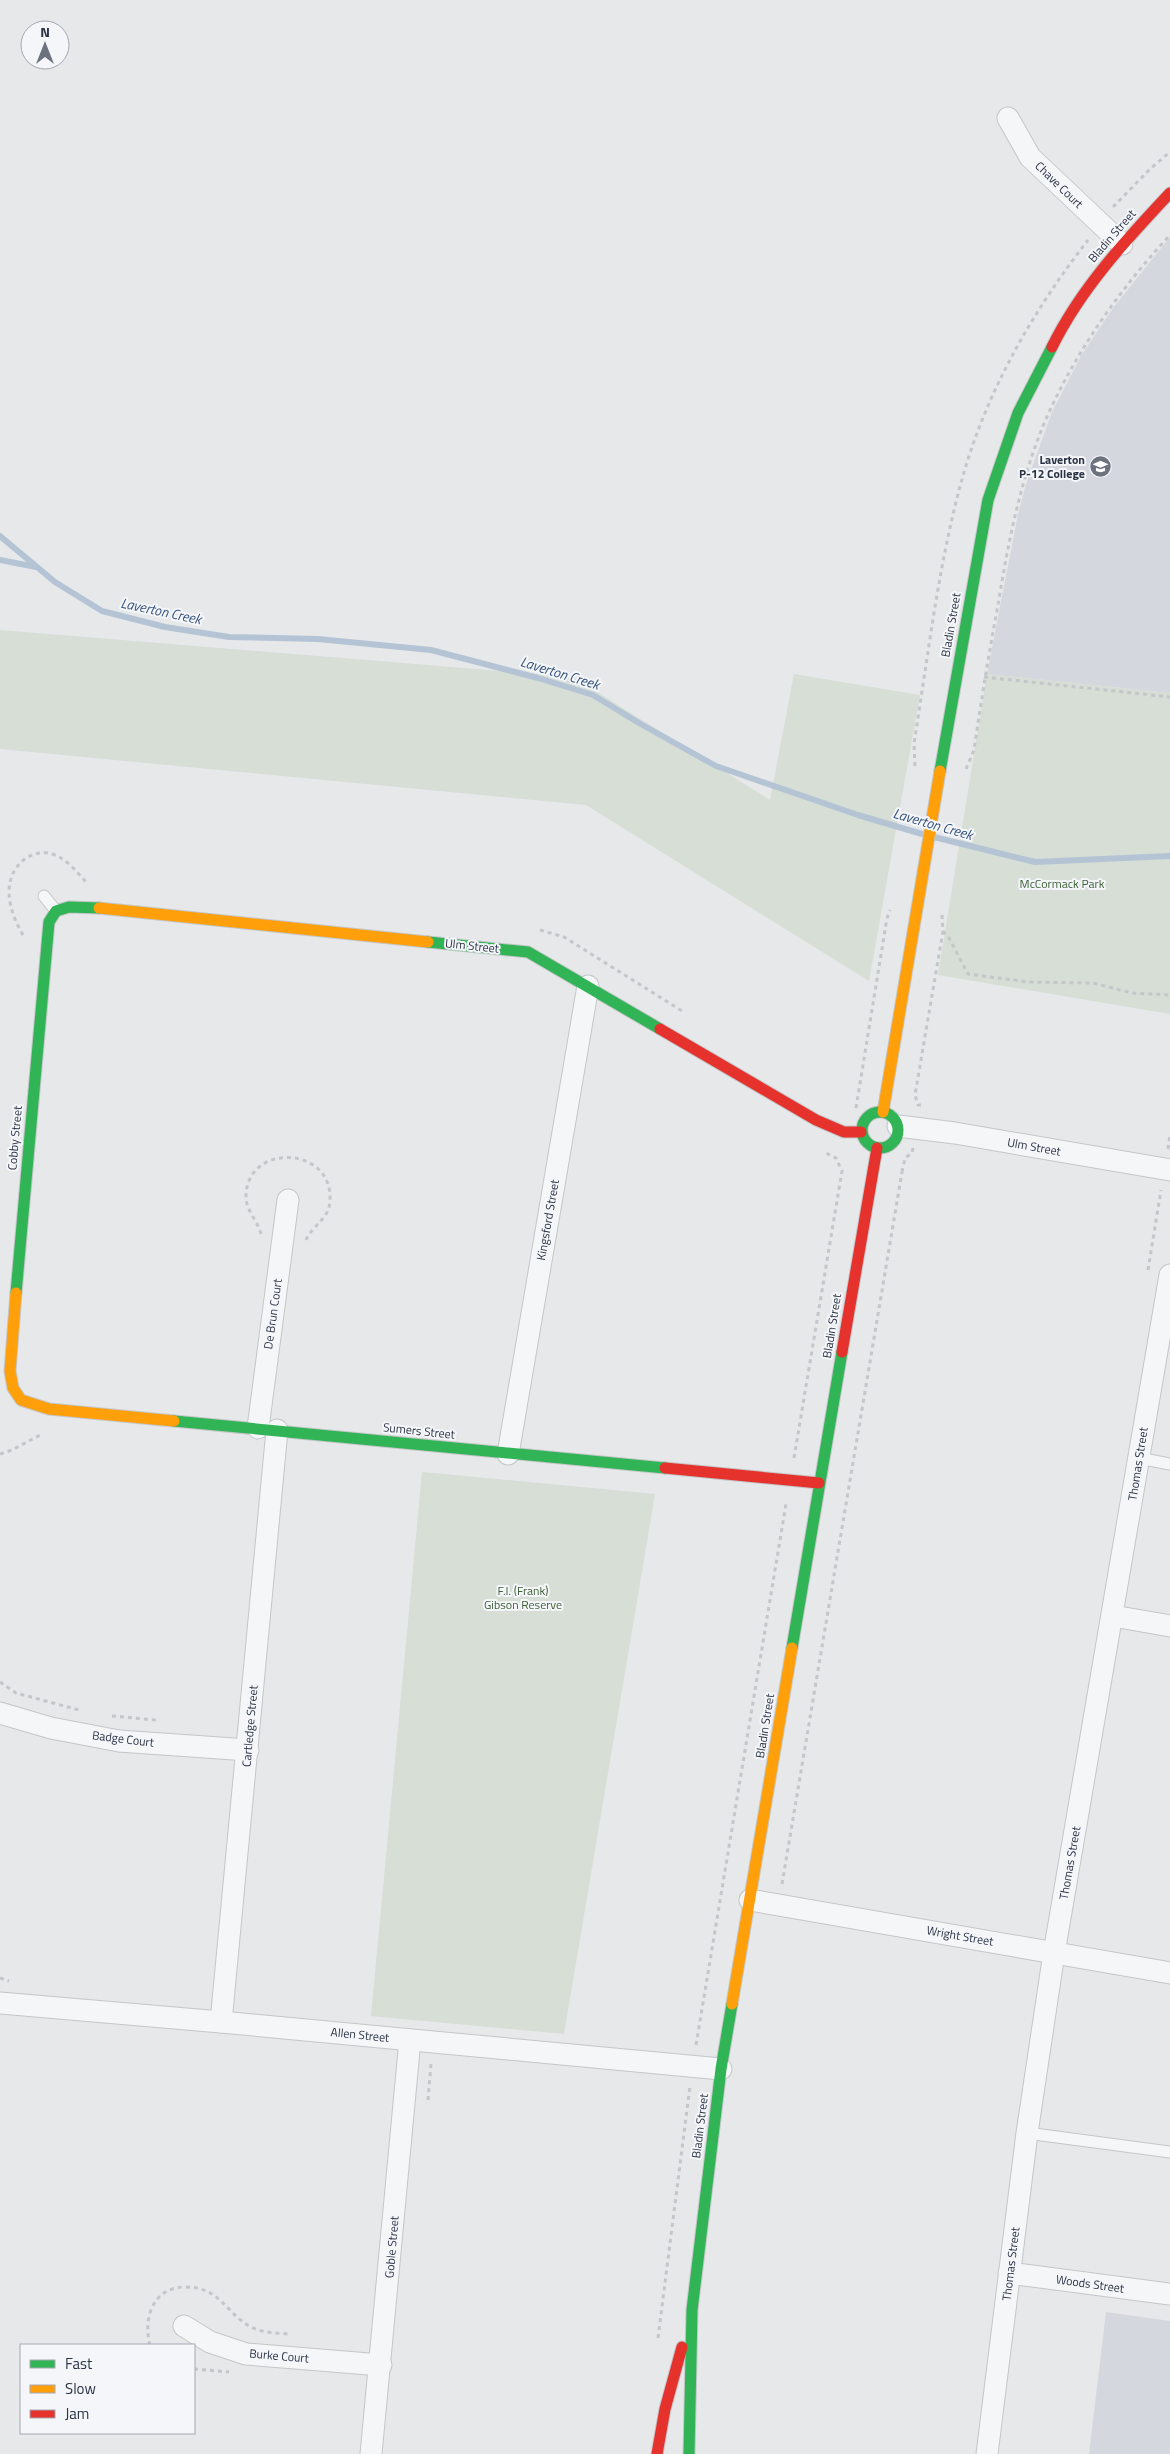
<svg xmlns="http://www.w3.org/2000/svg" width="1170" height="2454" font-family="'Titillium Web',sans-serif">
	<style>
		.built { fill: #d4d7dd }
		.green { fill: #d6ded6 }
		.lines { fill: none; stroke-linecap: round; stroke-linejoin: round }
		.stream { stroke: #b4c4d5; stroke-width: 6 }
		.lane-casing { stroke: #c4c6c8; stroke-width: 13 }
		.street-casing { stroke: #c4c6c8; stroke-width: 23 }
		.fast-casing { stroke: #c4c6c8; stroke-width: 13 }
		.slow-casing { stroke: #c4c6c8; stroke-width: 13 }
		.jam-casing { stroke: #c4c6c8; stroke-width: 13 }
		.path { stroke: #c5c6ca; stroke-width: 3; stroke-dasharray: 4 4; stroke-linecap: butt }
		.lane { stroke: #f5f6f7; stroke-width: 11 }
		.street { stroke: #f5f6f7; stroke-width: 21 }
		.fast { stroke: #30b455; stroke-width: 11 }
		.slow { stroke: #ff9f0a; stroke-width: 11 }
		.jam { stroke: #e5322d; stroke-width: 11 }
		.labels { text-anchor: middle; stroke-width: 4; stroke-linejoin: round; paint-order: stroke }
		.street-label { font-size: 12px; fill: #2b3445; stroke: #f4f6f9 }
		.poi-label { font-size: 12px; font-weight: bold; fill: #2b3445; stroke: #f4f6f9; text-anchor: end }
		.park-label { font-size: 12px; fill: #3f6138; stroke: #f4f6f9 }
		.water-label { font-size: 14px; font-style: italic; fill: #34527a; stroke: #f4f6f9 }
	</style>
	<rect width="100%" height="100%" fill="#e6e8ea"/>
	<g class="built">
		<polygon points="1170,237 1170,693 987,674 1018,514 1026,484 1052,412 1081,356 1113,308"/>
		<polygon points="1106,2312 1170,2321 1170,2454 1089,2454"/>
	</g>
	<g class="green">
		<polygon points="0,630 573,677 770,800 794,674 920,695 869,981 586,805 0,749"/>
		<polygon points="987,674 1170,693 1170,1014 938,975"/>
		<polygon points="422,1472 655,1494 564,2034 371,2016"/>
	</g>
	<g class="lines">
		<g class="stream">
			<polyline points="0,536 55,582 102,611 165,627 229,637 318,639 431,650 538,678 593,695 639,723 716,766 858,815 922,834"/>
			<polyline points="0,560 36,567"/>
			<polyline points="934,837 1035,862 1170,856"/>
		</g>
		<defs>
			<g id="lane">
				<polyline points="44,896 56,911"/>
				<polyline points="1139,1458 1170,1464"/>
				<polyline points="1027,2133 1170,2152"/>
			</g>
			<g id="street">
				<polyline points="1008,118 1030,157 1122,244"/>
				<polyline points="898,1126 955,1133 1170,1170"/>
				<polyline points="258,1428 288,1200"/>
				<polyline points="508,1454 588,986"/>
				<polyline points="1113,1616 1170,1626"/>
				<polyline points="0,1713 51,1728 119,1741 248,1750"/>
				<polyline points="750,1900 1170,1973"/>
				<polyline points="0,2003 221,2022 721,2069"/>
				<polyline points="221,2022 277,1430"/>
				<polyline points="1009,2273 1170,2294"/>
				<polyline points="184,2326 210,2342 246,2354 381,2365"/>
				<polyline points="371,2454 410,2040"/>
				<polyline points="987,2454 1027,2133 1054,1953 1170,1275"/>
			</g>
			<g id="fast">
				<polyline points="940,771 988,500 1018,413 1052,347"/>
				<polyline points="428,942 528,952 660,1029"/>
				<circle cx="880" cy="1130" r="18"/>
				<polyline points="16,1293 49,922 56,911 69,907 99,908"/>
				<polyline points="174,1421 665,1468"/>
				<polyline points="792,1648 842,1352"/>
				<polyline points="689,2454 692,2310 721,2069 732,2004"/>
			</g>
			<g id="slow">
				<polyline points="99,908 428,942"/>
				<polyline points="883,1112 940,771"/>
				<polyline points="16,1293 10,1371 13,1388 21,1400 49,1409 174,1421"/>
				<polyline points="732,2004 792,1648"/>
			</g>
			<g id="jam">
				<path d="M1052 347C1081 288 1126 240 1170 193"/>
				<polyline points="660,1029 816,1120 844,1132 861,1132"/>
				<polyline points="842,1352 877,1148"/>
				<polyline points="665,1468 819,1483"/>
				<polyline points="657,2454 665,2409 682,2347"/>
			</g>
		</defs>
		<use href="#lane" class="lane-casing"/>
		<use href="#street" class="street-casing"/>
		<use href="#fast" class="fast-casing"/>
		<use href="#slow" class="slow-casing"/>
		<use href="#jam" class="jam-casing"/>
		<g class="path">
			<polyline points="1113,207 1150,169 1170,152"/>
			<polyline points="984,677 1170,697"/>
			<path d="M915 766 914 743C928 657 938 567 961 483 985 394 1032 312 1088 240"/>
			<path d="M966 769 974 750C981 701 989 653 998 605 1009 538 1022 470 1051 408 1081 344 1122 287 1170 235"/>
			<polyline points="540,930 564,937 682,1011"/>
			<polyline points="943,931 949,938 968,974 1028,982 1093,983 1132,993 1170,995"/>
			<path d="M23 935C8 910 0 877 26 858 33 854 43 851 52 854 66 858 77 872 87 883"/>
			<polyline points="921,1105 918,1105 915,1095 943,931 942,915"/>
			<polyline points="856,1108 887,918 890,910"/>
			<polyline points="1168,1149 1170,1135"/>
			<polyline points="902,1172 905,1158 912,1153 913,1148"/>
			<path d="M261 1234C258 1222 247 1211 246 1199 244 1142 333 1145 330 1200 330 1219 311 1226 305 1242"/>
			<polyline points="1148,1270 1161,1190"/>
			<polyline points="0,1454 12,1450 42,1434"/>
			<polyline points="794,1458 842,1171 836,1158 826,1153"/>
			<polyline points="0,1682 16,1693 79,1710"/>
			<polyline points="112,1716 156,1720"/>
			<polyline points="782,1884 902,1172"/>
			<polyline points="0,1978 9,1981"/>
			<polyline points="696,2045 786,1504"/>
			<polyline points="428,2100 431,2064"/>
			<polyline points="658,2338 690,2086"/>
			<path d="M150 2345C146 2331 147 2313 156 2301 162 2292 173 2287 185 2287 221 2287 225 2313 251 2327 263 2333 276 2333 289 2334"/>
			<polyline points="194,2369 229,2372"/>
		</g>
		<use href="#lane" class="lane"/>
		<use href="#street" class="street"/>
		<use href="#fast" class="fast"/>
		<use href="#slow" class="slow"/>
		<use href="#jam" class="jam"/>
	</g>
	<defs>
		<symbol id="school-disc" viewBox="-11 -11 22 22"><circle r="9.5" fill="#6c737f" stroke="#f4f6f9"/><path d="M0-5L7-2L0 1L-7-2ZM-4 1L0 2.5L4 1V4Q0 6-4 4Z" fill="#fff"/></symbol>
	</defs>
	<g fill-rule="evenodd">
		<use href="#school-disc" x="1088" y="454" width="25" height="25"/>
	</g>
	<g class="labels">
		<g class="street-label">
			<text transform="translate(1059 185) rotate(44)" y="4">Chave Court</text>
			<text transform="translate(1112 236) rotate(-49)" y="4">Bladin Street</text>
			<text transform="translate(951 625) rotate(-80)" y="4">Bladin Street</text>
			<text transform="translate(472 946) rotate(6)" y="4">Ulm Street</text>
			<text transform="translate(15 1138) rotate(-85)" y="4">Cobby Street</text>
			<text transform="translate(1034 1147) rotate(10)" y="4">Ulm Street</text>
			<text transform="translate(548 1220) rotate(-80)" y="4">Kingsford Street</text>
			<text transform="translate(273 1314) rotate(-82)" y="4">De Brun Court</text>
			<text transform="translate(832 1326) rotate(-81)" y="4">Bladin Street</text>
			<text transform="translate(419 1431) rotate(6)" y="4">Sumers Street</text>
			<text transform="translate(1138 1464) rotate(-81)" y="4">Thomas Street</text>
			<text transform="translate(250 1726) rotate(-85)" y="4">Cartledge Street</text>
			<text transform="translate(765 1726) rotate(-81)" y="4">Bladin Street</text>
			<text transform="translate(123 1739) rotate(7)" y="4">Badge Court</text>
			<text transform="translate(1070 1863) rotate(-80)" y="4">Thomas Street</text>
			<text transform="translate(960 1936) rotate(10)" y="4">Wright Street</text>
			<text transform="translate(360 2035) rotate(6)" y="4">Allen Street</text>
			<text transform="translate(700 2126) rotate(-83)" y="4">Bladin Street</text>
			<text transform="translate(392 2247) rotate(-85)" y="4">Goble Street</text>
			<text transform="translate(1011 2264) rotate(-83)" y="4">Thomas Street</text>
			<text transform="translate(1090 2284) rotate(8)" y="4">Woods Street</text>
			<text transform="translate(279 2356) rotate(5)" y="4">Burke Court</text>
		</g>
		<g class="poi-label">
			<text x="1085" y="464">Laverton<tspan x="1085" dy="14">P-12 College</tspan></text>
		</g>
		<g class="park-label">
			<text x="1062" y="888">McCormack Park</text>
			<text x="523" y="1595">F.I. (Frank)<tspan x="523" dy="14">Gibson Reserve</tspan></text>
		</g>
		<g class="water-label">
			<text transform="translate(161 611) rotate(12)" y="5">Laverton Creek</text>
			<text transform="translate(560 673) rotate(17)" y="5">Laverton Creek</text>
			<text transform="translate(933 824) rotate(16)" y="5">Laverton Creek</text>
		</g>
	</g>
	<rect x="20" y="2344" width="175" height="90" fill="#f4f6f9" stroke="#a4a8b1"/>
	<rect x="30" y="2360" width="25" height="8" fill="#30b455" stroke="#a4a8b1"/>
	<text x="65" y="2369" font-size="15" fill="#2b3445">Fast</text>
	<rect x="30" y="2385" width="25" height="8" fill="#ff9f0a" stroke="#a4a8b1"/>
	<text x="65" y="2394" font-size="15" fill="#2b3445">Slow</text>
	<rect x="30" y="2410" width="25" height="8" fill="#e5322d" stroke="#a4a8b1"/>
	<text x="65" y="2419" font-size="15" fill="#2b3445">Jam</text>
	<g transform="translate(45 45)"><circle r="24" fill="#f4f6f9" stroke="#a4a8b1"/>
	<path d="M0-4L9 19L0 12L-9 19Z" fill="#6c737f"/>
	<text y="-8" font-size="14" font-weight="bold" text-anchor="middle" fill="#2b3445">N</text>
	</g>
</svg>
